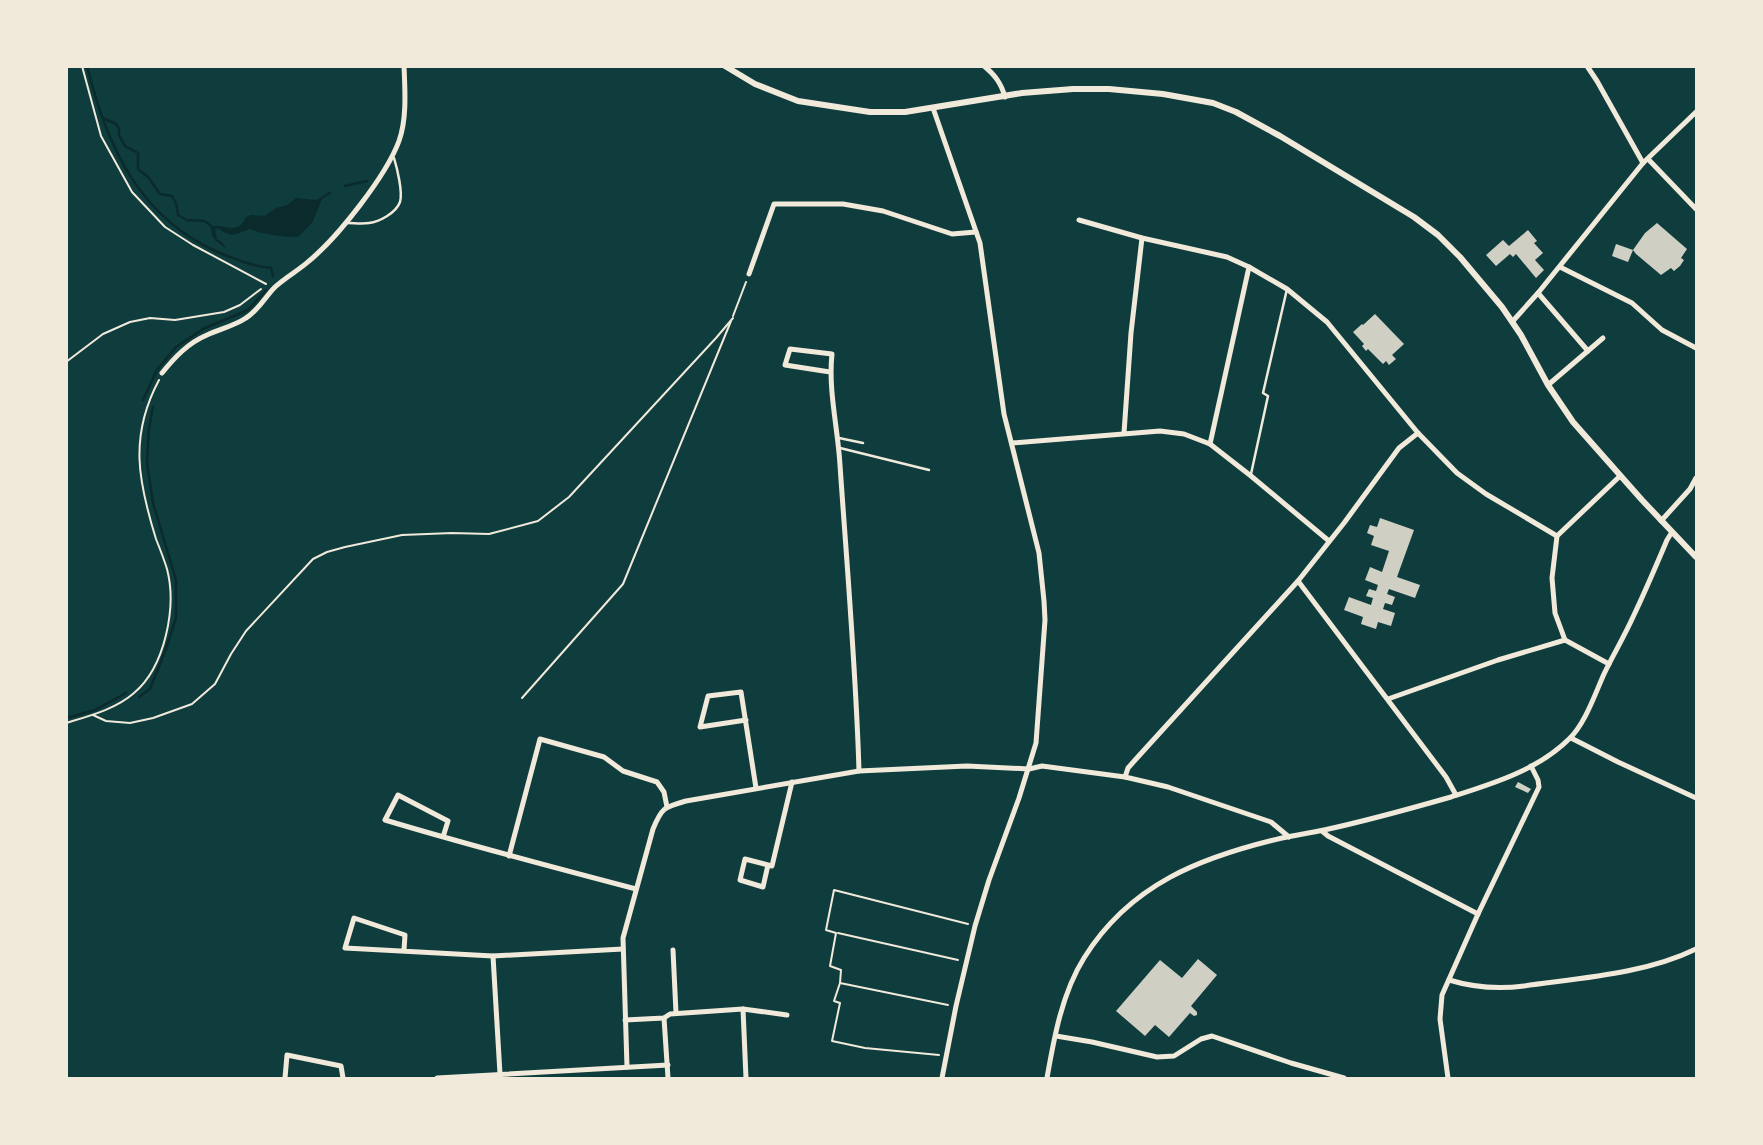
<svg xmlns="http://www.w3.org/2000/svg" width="1763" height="1145" font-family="Poppins,sans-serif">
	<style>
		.water { fill: #0a2a2b }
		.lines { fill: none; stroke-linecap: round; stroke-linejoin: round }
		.stream { stroke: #0a2a2b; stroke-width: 2.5 }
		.building { fill: #cfcfc3 }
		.path { stroke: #f1e9da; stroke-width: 2 }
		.service { stroke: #f1e9da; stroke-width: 2.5 }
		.minor { stroke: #f1e9da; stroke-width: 5 }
		.tertiary { stroke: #f1e9da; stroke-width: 6 }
	</style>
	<rect width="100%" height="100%" fill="#0f3d3e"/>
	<path class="water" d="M323 197 312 223 298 237C286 237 260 234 250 229 235 234 232 239 218 228L215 230 217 239 223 243 226 249C217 240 211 241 211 226 225 224 238 236 246 217L251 215 265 216 276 208 287 205 296 198 315 200Z"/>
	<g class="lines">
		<g class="stream">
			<path d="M87 66C107 147 140 219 220 253 238 260 252 266 271 268L273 276"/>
			<polyline points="103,118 116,124 119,129 119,135 125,146 138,153 138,169 148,177 160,194 172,196 176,203 178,215 187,220 205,221 211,226"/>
			<polyline points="345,186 367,181"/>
			<polyline points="323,197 330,193"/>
			<polyline points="143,400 157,370 176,347 203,329 248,310 266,290"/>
			<polyline points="139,697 150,689 166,649 176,618 176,580 153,503 147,463 149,428 153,407"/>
			<polyline points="66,718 95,710 126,693"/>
		</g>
	</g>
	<g class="building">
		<polygon points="1657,223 1687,249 1681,258 1684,260 1680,266 1674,271 1671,268 1661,275 1636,254 1633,250 1645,233"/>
		<polygon points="1528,230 1537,241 1534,243 1543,253 1535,260 1544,270 1536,278 1516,254 1513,257 1510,254 1496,266 1486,255 1503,240 1509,246"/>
		<polygon points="1616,244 1633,250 1628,262 1612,256"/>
		<polygon points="1375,314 1404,344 1392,355 1396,359 1389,365 1386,361 1383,364 1368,349 1366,351 1362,346 1364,344 1353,332 1362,324 1363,325"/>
		<polygon points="1380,518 1414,530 1397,577 1420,585 1415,598 1389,589 1387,594 1395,597 1392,605 1385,603 1383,609 1395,613 1391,626 1378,622 1376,629 1361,624 1363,617 1344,610 1349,597 1371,605 1373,598 1366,596 1369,589 1376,591 1378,585 1365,580 1370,567 1382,572 1389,551 1371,545 1374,536 1367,533 1370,525 1377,527"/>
		<polygon points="1518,782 1531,789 1528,793 1515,787"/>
		<polygon points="1198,959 1217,975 1191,1006 1197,1012 1197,1015 1194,1016 1190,1013 1169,1037 1155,1025 1145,1036 1116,1011 1160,960 1182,978"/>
	</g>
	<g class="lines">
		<g class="path">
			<polyline points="82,66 101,136 132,192 165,227 193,245 266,284"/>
			<polyline points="733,316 746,282"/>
			<polyline points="66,362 103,334 130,322 150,318 175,320 224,312 240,305 261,289"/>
			<polyline points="522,698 623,584 731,321"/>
			<polyline points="93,715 106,721 130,723 153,718 192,704 215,684 231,654 246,631 313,559 327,552 345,547 402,535 452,533 489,534 538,521 569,497 716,338 733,318"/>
			<path d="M66 723C89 716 116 709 134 693 165 667 177 607 167 569 164 559 160 549 156 539 138 481 129 436 159 380"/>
			<polyline points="838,933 958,960"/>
			<polyline points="840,983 948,1005"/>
			<polyline points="939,1055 865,1048 832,1041 840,1003 834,1001 840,983 841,970 830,966 836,933 826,930 834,890 968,924"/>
		</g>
		<g class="service">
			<path d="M347 223C354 223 362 224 369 223 379 222 396 213 400 202 403 192 397 168 394 158"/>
			<polyline points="839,438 863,443"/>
			<polyline points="840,448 929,470"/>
			<polyline points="1251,474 1268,396 1263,393 1287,289"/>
		</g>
		<g class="minor">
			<path d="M984 66C995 75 1001 83 1005 97"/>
			<polyline points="1587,66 1597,81 1643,163"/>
			<polyline points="933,108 980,243 1004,414 1039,553 1044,601 1045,620 1036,743 1019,798 989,880 975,926 956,1006 942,1078"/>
			<polyline points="1648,159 1696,209"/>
			<polyline points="1079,220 1142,238 1227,257 1249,267 1287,289 1327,322 1418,433 1457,473 1486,494 1557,536"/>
			<polyline points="1560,267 1632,303 1662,330 1696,348"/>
			<polyline points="749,274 774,204 843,204 883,211 952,234 976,232"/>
			<polyline points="1538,293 1588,351"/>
			<polyline points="1512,322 1538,293 1643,163 1696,112"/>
			<path d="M830 372 785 365 790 349 832 354C828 390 838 429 840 465 847 567 856 669 859 771"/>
			<path d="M162 373C175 357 188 343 207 335 220 329 234 326 246 318 259 310 265 297 275 287 286 277 299 270 309 261 338 237 386 176 399 141 407 119 405 90 404 66"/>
			<polyline points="1548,385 1603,338"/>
			<polyline points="1124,433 1131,333 1142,238"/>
			<polyline points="1012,443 1160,431 1184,434 1210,444 1251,476 1329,541"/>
			<polyline points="1210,444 1249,267"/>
			<polyline points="1661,521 1690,489 1696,478"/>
			<polyline points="1298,581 1446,777 1456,795"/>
			<polyline points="1609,664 1565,640 1555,613 1552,578 1557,536 1620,476"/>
			<polyline points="1388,699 1498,660 1565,640"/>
			<polyline points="746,720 700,727 708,696 741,692 756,788"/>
			<polyline points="1571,738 1618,762 1696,798"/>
			<polyline points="1125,777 1128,768 1136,759 1298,581 1344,523 1399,448 1418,433"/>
			<polyline points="1322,831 1328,836 1478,914"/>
			<path d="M443 837 448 821 398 795 385 820C468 845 552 867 636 889"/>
			<polyline points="509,856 540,739 604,757 623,771 657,782 664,792 667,807"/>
			<polyline points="768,865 745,859 740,880 763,887 768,865 772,866 792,782"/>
			<polyline points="404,950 405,935 354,918 345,948 493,956 623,949"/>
			<polyline points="673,950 676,1013"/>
			<polyline points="493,956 500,1074"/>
			<path d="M1449 980C1472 987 1500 989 1524 986 1580 978 1645 974 1696 949"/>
			<polyline points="743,1009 746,1078"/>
			<polyline points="664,1018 668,1078"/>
			<polyline points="625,1020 664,1018 670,1014 743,1009 787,1015"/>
			<polyline points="1056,1036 1092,1042 1157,1057 1174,1056 1201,1039 1212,1036 1291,1063 1344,1078"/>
			<path d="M627 1067 623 938 653 829C662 807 665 807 686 801L859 771 967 766 1029 769 1042 766 1125 777 1168 787 1271 822 1289 837"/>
			<polyline points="285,1078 287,1055 341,1066 343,1078"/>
			<polyline points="437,1078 668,1065"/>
			<path d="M1047 1078C1054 1038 1062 993 1084 958 1130 884 1201 857 1282 838 1296 835 1310 833 1324 830 1366 821 1409 809 1451 797 1492 784 1538 770 1569 739 1585 724 1595 694 1604 674 1613 655 1624 637 1633 617 1645 592 1656 566 1667 540L1672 532"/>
			<polyline points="1448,1078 1440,1019 1442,995 1478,914 1539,787 1538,780 1531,766"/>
		</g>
		<polyline class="tertiary" points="725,66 755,84 798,101 870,112 905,112 1022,93 1073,89 1109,89 1163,94 1213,103 1236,112 1280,136 1414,217 1438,235 1460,257 1502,307 1521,335 1548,385 1573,422 1642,500 1696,557"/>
	</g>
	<rect width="1763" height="1145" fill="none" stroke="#f1e9da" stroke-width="136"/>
</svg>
